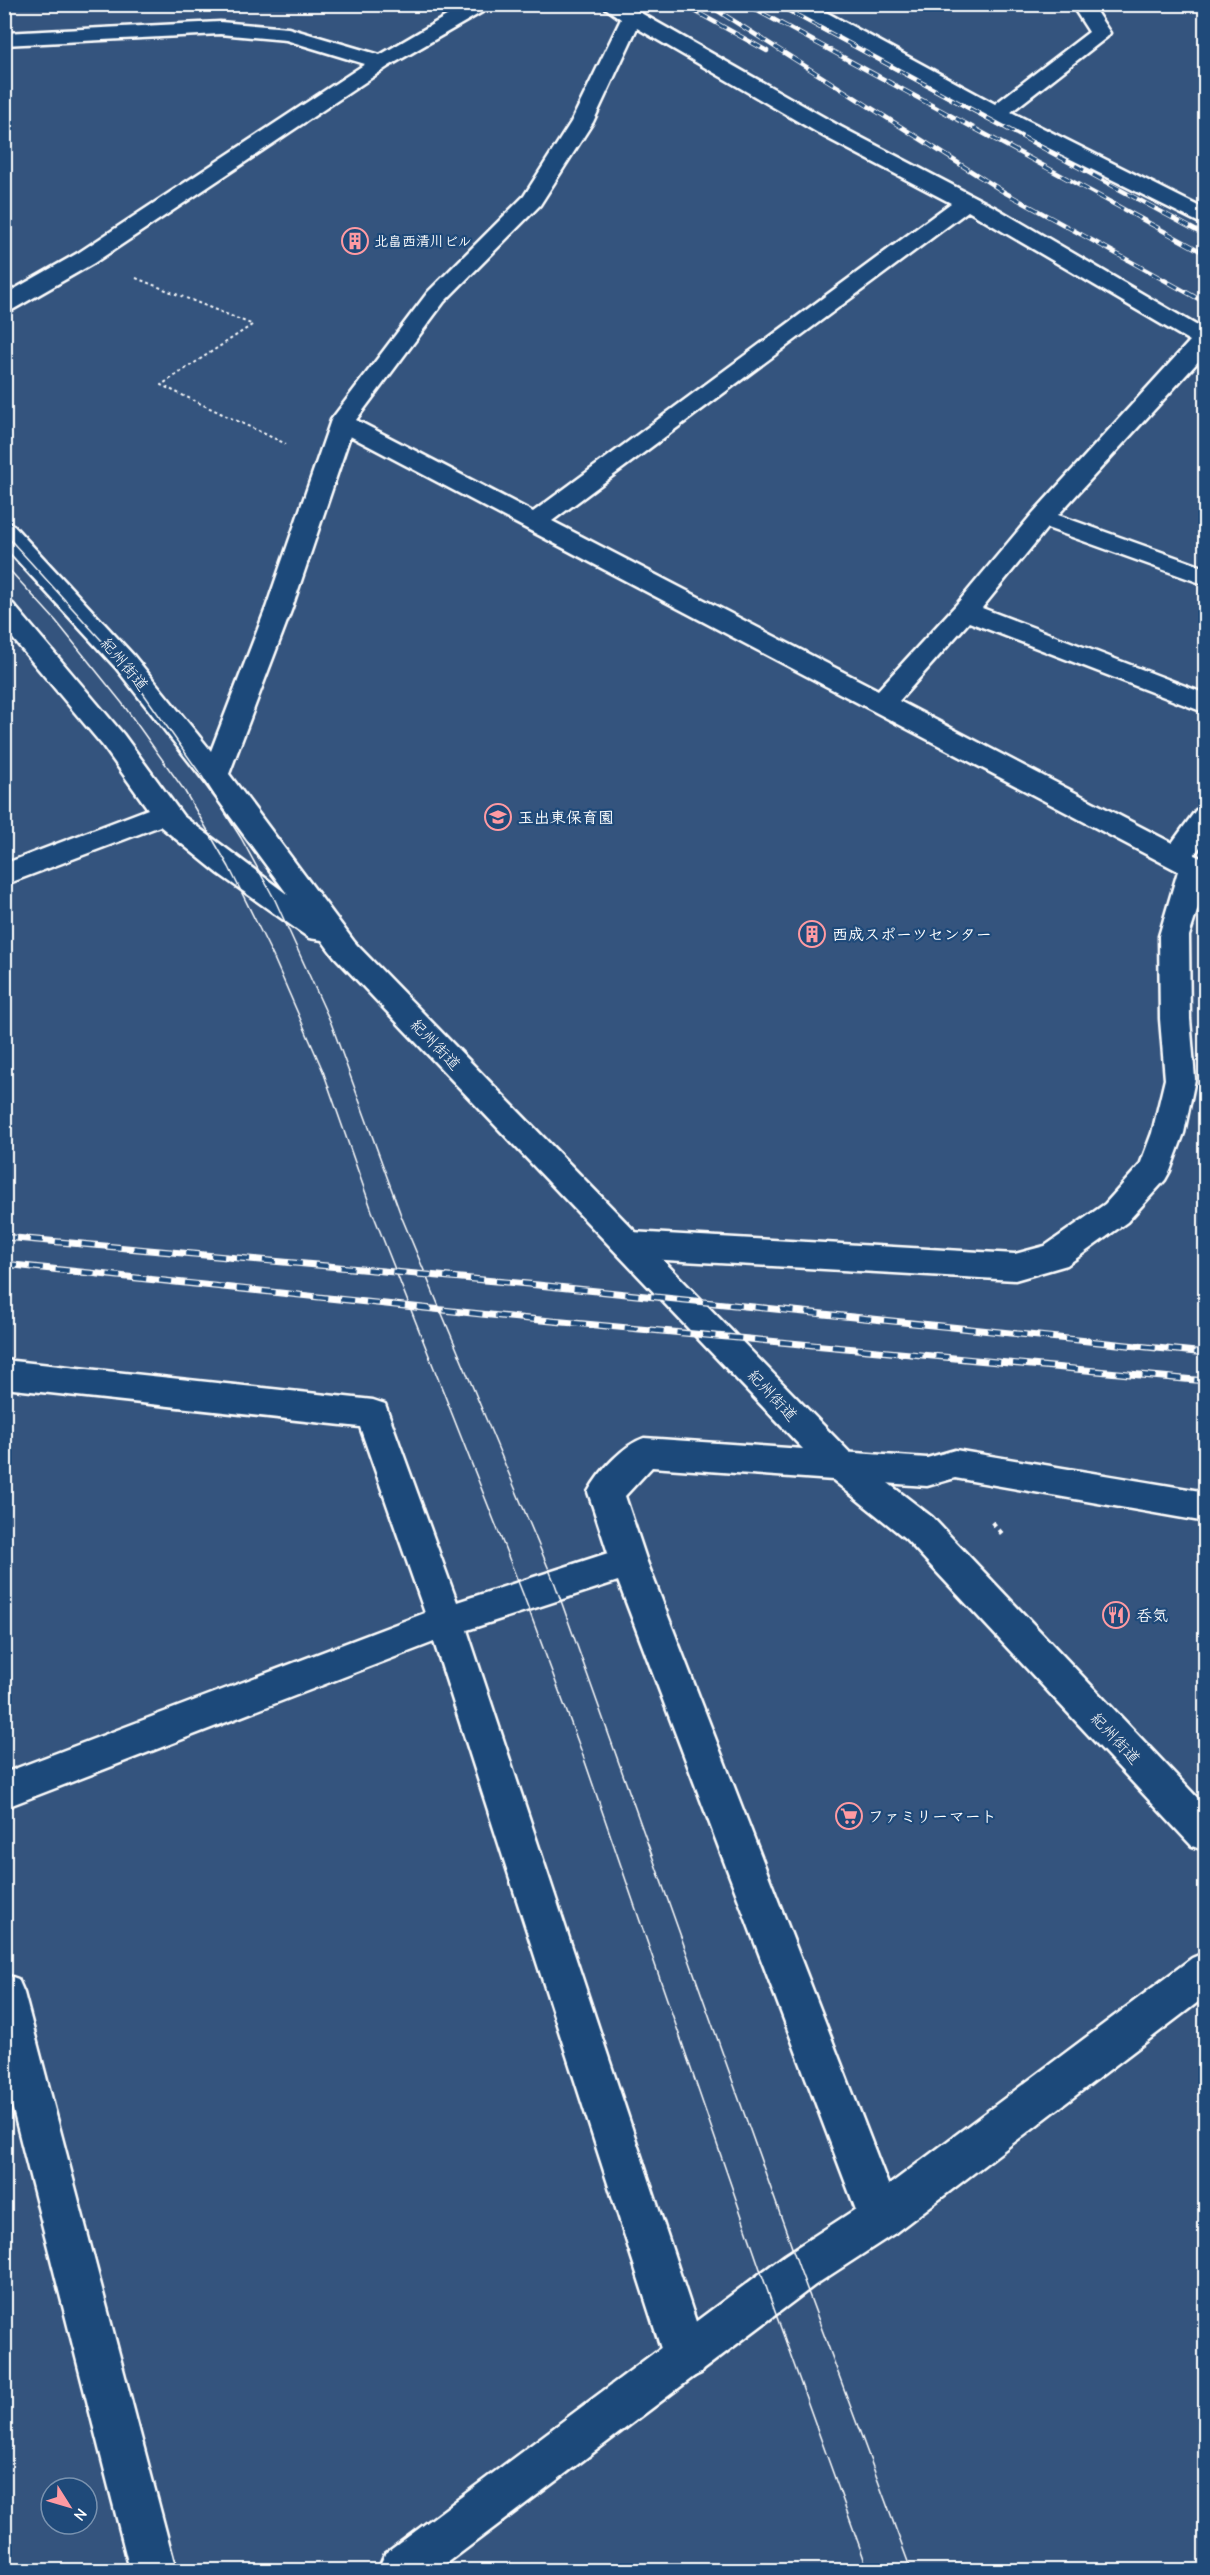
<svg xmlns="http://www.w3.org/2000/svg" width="1210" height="2575" font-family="'Comic Neue','Klee One',sans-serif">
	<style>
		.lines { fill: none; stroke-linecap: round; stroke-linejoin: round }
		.street-casing { stroke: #fff; stroke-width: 5 }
		.secondary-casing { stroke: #fff; stroke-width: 5 }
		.path-far1 { stroke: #fff; stroke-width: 2; stroke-dasharray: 3 3; stroke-linecap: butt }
		.path { stroke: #fff; stroke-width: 4.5; stroke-dasharray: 5 5; stroke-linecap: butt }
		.street { fill: #1f4a7a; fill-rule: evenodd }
		.secondary { fill: #1f4a7a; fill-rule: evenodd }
		.tram { stroke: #fff; stroke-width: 1.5 }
		.rail-far1-casing { stroke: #fff; stroke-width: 4.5 }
		.rail-casing { stroke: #fff; stroke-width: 7 }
		.rail-far1 { stroke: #1f4a7a; stroke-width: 3; stroke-dasharray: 10; stroke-linecap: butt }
		.rail { stroke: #1f4a7a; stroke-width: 4.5; stroke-dasharray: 13; stroke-linecap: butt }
		.labels { text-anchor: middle; stroke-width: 4.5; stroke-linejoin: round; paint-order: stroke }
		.far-poi-label { font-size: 14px; font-weight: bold; fill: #fff; stroke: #1f4a7a; text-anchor: start }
		.street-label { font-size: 16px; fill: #fff; stroke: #1f4a7a }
		.poi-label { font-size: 16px; font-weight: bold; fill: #fff; stroke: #1f4a7a; text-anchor: start }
	</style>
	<rect width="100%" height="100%" fill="#34547e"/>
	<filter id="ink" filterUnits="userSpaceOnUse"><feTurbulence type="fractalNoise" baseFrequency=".0167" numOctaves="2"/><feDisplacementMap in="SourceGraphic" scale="12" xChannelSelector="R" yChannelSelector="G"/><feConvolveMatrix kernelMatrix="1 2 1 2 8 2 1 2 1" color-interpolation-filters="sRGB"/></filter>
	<g filter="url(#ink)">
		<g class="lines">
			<defs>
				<g id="street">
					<polygon points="467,4 492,4 489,8 389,66 94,263 12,310 4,312 4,295 78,253 365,64 286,40 220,34 4,45 4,33 220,22 288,28 380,55"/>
					<path d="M600 4H625L841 127 996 208 1206 331V353L1058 515 1206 568V585L1047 528 982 608 1206 694V713L969 622 899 701 1172 843 1196 810 1206 808V839L1194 855 1206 860V883L1189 936 1190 1019 1195 1079 1184 1133 1170 1171 1165 1180 1127 1222 1067 1265 1015 1280 631 1258 619 1254 615 1245 619 1236 631 1232 1015 1254 1045 1246 1105 1204 1140 1165 1152 1133 1165 1079 1160 1019 1159 936 1178 871 350 436 292 608 229 774 355 943 360 950 355 957C335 963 333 955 322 940L309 938 219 874 160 826 4 885V864L148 809 103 746 4 628V602L13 604 123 734 183 816 288 895 205 782 116 668 4 546V522L13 525 134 656 211 751 266 608 331 420 428 292 524 196 571 122 621 19ZM637 28 825 137 951 203 533 512 356 420 444 302 540 205 593 122ZM968 211 1190 341 1033 513 956 605 878 690 552 521Z"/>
					<polygon points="791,4 811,4 995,104 1089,32 1071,4 1091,4 1110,33 1107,37 1011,112 1206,210 1206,226 988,118 794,13"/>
					<polygon points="955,1450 1206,1492 1206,1522 955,1478 927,1486 841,1480 829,1476 824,1466 829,1456 841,1452 927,1458"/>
					<polygon points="1206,1952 1206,1996 895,2233 815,2285 438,2570 378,2570 385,2554 785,2255 865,2203 1192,1958"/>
					<polygon points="4,1974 18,1979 24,1993 176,2570 130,2570 4,2074"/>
				</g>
				<path id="secondary" d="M345 940 355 943 853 1456 932 1517 1206 1807V1851L1192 1846 906 1539 833 1480 652 1467 625 1496 647 1562 901 2218 895 2233 880 2239 865 2233 859 2218 618 1581 467 1630 708 2358 701 2373 686 2380 671 2373 664 2358 434 1642 4 1808V1773L425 1613 360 1427 4 1388V1360L373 1400 385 1404 457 1602 608 1553 588 1492C599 1472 623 1445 644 1438L803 1449 335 957 330 950 335 943Z"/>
			</defs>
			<use href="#street" class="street-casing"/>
			<use href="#secondary" class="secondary-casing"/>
			<g class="path-far1">
				<polyline points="136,278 251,324"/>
				<polyline points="252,325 161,385 286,444"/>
			</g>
			<polyline class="path" points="992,1522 1003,1535"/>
			<use href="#street" class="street"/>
			<use href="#secondary" class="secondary"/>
			<g class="tram">
				<polyline points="4,533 122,663 201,775 241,838 275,900 331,1023 402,1218 555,1584 800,2270 911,2570"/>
				<polyline points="4,564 56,621 122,703 184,790 229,867 273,956 323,1071 372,1211 523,1594 581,1750 769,2295 868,2570"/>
			</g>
			<defs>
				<g id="rail-far1">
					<polyline points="682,4 767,51"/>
					<polyline points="707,4 1004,192 1206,303"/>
					<polyline points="745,4 1206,254"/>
					<polyline points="776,4 1206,236"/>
				</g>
				<g id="rail">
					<polyline points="4,1237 528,1284 1206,1353"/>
					<polyline points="4,1264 519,1318 1206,1381"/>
				</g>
			</defs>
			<use href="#rail-far1" class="rail-far1-casing"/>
			<use href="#rail" class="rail-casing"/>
			<use href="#rail-far1" class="rail-far1"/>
			<use href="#rail" class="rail"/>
		</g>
	</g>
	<defs>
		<symbol id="building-ring" viewBox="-11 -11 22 22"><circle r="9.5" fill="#1f4a7a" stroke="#ff9aa2" stroke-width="1.5"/><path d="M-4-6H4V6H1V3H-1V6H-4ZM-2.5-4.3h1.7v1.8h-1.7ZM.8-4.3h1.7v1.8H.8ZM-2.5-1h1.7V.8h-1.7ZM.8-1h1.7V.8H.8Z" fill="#ff9aa2"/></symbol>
		<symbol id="school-ring" viewBox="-11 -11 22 22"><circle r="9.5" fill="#1f4a7a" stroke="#ff9aa2" stroke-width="1.5"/><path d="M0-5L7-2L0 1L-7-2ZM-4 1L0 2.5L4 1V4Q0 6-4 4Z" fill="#ff9aa2"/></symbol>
		<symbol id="restaurant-ring" viewBox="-11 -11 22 22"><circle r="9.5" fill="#1f4a7a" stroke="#ff9aa2" stroke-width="1.5"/><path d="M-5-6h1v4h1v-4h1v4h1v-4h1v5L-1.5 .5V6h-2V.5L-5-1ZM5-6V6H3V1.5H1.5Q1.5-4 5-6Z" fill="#ff9aa2"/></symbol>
		<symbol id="supermarket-ring" viewBox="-11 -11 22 22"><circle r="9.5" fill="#1f4a7a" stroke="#ff9aa2" stroke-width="1.5"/><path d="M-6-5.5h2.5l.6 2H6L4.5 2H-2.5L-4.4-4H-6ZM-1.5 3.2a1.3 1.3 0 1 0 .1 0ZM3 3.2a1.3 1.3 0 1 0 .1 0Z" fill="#ff9aa2"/></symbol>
	</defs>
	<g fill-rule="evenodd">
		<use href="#building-ring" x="340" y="226" width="30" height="30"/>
		<use href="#school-ring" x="483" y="802" width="30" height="30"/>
		<use href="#building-ring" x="797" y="919" width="30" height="30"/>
		<use href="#restaurant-ring" x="1101" y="1600" width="30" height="30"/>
		<use href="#supermarket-ring" x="834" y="1801" width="30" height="30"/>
	</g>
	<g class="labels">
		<g class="far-poi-label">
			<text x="374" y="246">北畠西清川ビル</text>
		</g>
		<g class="street-label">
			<text transform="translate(125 664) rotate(50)" y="6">紀州街道</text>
			<text transform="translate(436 1044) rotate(46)" y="6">紀州街道</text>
			<text transform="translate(773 1395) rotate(47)" y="6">紀州街道</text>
			<text transform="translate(1116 1738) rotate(47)" y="6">紀州街道</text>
		</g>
		<g class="poi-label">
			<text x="518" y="823">玉出東保育園</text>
			<text x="832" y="940">西成スポーツセンター</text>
			<text x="1136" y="1621">呑気</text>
			<text x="868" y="1822">ファミリーマート</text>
		</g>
	</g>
	<rect width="1210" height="2575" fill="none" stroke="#1f4a7a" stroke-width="24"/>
	<rect x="12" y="12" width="1186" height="2551" fill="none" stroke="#fff" stroke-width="2" filter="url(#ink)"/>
	<g transform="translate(69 2506) rotate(127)"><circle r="28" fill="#1f4a7a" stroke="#7992af" stroke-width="1.5"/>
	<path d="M0-4.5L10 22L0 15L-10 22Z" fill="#ff9aa2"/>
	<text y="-9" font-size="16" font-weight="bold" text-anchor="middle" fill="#ffffff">N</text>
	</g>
</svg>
